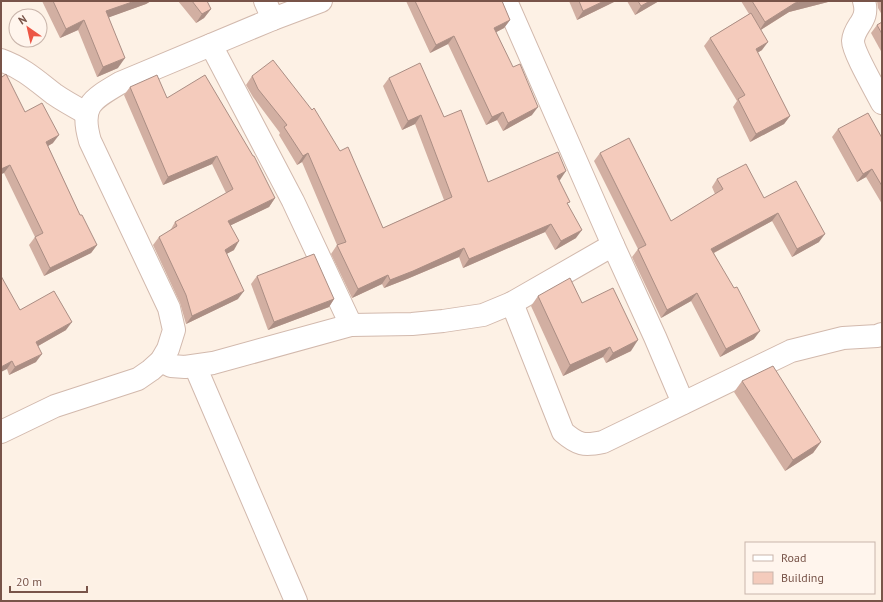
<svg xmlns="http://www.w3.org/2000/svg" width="883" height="602" font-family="'PT Sans',sans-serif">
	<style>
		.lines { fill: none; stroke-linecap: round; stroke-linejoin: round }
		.minor-casing { stroke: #d2b9ad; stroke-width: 24 }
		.minor { stroke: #fff; stroke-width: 22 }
		.wall { fill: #d2afa2 }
		.shaded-wall { fill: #ab8e84 }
		.building { fill: #f4cbbc; stroke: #ab8e84 }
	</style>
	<rect width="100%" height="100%" fill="#fdf1e5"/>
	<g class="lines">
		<defs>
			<g id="minor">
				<polyline points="265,1 273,19"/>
				<polyline points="506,1 613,245"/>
				<path d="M864 1C870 21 854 25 853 41 853 52 876 91 882 103"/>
				<polyline points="211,45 293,201 351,325"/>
				<path d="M1 60C23 68 36 80 54 94 64 101 75 107 86 113"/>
				<polyline points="512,303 613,245 655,337 683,403"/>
				<path d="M161 361 171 366 185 367 213 363 351 325 412 324 443 321 483 315 512 303 563 432C578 445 584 446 603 442L791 351 843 338 877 336 882 334"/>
				<polyline points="195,366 296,601"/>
				<path d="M1 432 55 406 138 379 151 370 161 361 168 349 174 330 169 308 90 141C80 106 91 100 120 83L273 19 321 1"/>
			</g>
		</defs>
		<use href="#minor" class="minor-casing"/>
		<use href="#minor" class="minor"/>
	</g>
	<g class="wall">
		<polygon points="42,1 151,1 146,4 109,17 118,68 97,77 78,30 60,38"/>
		<polygon points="178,1 207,1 211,9 204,18 196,23"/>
		<polygon points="406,1 502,1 510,20 504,28 496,32 532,115 503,131 497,120 486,125 448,44 430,53"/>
		<polygon points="569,1 616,1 577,20"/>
		<polygon points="627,1 659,1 635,15"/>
		<polygon points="741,1 828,1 828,2 789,12 761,30 762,50 757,53 790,116 784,124 750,142 733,107 737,101 704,46 710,38 749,14"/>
		<polygon points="877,1 882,1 882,15 878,8"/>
		<polygon points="882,22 882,53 871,33 877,25"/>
		<polygon points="1,76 25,112 53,143 48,146 80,215 97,245 91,253 44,276 29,245 35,237 4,173 1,174"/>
		<polygon points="252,76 383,228 444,200 415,124 402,130 383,86 389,78 444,117 488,182 560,180 559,180 568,205 576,238 555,250 545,232 463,268 459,257 407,279 384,288 382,284 352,298 331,254 337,245 302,162 297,165 279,135 280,133 253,97 246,85"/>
		<polygon points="130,87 167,98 275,198 269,207 231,225 234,250 226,254 238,299 186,324 180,303 153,245 159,237 170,231 175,222 226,193 212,164 163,185 124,95"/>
		<polygon points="838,129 882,138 882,204 866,177 857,182 832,137"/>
		<polygon points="600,153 671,221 715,194 712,187 717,179 764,198 819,242 792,257 772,221 714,253 754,339 720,357 691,301 661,318 632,257 638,249 594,161"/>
		<polygon points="257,276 334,299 329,307 268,330 251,284"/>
		<polygon points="538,296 582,303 631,351 606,363 603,357 563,376 531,306"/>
		<polygon points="20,310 66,330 38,346 36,362 9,375 7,369"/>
		<polygon points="742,381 821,442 813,453 785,471 734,392"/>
	</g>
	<g class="shaded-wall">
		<polygon points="135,1 151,1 146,4 99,21 106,11"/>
		<polygon points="604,1 616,1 577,20 583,11"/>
		<polygon points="650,1 659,1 635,15 641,6"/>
		<polygon points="804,1 828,1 828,2 789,12 759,31 765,22 795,3"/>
		<polygon points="211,9 204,18 196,23 202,14"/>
		<polygon points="84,20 78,30 60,38 66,29"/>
		<polygon points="510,20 504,28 489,36 494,28"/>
		<polygon points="454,36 448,44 430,53 436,45"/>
		<polygon points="768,42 762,50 750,57 756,49"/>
		<polygon points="125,58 118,68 97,77 103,67"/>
		<polygon points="538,107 532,115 503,131 508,123"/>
		<polygon points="503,112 497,120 486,125 492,117"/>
		<polygon points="421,115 415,124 402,130 408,121"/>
		<polygon points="790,116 784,124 750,142 756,134"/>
		<polygon points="59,135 53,143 41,150 46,142"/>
		<polygon points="308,153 302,162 297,165 303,156"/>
		<polygon points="217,156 212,164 163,185 168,177"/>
		<polygon points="10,165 4,173 1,174 1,169"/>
		<polygon points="872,169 866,177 857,182 863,174"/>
		<polygon points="566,171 560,180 551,184 557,176"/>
		<polygon points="275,198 269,207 223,229 228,221"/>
		<polygon points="778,213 772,221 706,257 711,249"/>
		<polygon points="551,224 545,232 463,268 469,259"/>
		<polygon points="582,230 576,238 555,250 561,241"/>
		<polygon points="825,234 819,242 792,257 797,249"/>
		<polygon points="239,241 234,250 219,258 225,250"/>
		<polygon points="97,245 91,253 44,276 50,268"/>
		<polygon points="464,248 459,257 407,279 384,288 390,280"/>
		<polygon points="388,275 382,284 352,298 358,289"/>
		<polygon points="244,291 238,299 186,324 192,316"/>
		<polygon points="697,293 691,301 661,318 667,310"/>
		<polygon points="334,299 329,307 268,330 274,322"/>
		<polygon points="72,322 66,330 31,350 36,342"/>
		<polygon points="760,331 754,339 720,357 726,349"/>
		<polygon points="638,340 631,351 606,363 613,353"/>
		<polygon points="610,347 603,357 563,376 570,365"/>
		<polygon points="42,354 36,362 9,375 15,367"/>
		<polygon points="12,361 7,369 1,372 1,367"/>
		<polygon points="821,442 813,453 785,471 793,460"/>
	</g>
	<g class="building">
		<polygon points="53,1 135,1 106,11 125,58 103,67 84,20 66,29"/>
		<polygon points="192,1 207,1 211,9 202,14"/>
		<polygon points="415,1 502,1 510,20 494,28 513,67 520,64 538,107 508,123 503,112 492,117 454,36 436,45"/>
		<polygon points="579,1 604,1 583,11"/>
		<polygon points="638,1 650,1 641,6"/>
		<polygon points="752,1 804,1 795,3 765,22"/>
		<polygon points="751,13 768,42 756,49 790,116 756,134 738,99 745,95 710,38"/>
		<polygon points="882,22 882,34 877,25"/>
		<polygon points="273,60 312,110 314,108 340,151 348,147 383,228 452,197 421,115 408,121 389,78 420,63 444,117 461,110 488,182 558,152 566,171 557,176 570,202 567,203 582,230 561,241 551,224 469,259 464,248 413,271 390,280 388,275 358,289 337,245 346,242 308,153 303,156 284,127 287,125 258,89 252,76"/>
		<polygon points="6,74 25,112 42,103 59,135 46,142 80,215 82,215 97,245 50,268 35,237 43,233 10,165 1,169 1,76 2,77"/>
		<polygon points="157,75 167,98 205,75 253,156 254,156 275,198 228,221 239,241 225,250 244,291 192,316 186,295 159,237 177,226 175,222 233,189 217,156 168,177 130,87"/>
		<polygon points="868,113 882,138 882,186 872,169 863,174 838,129"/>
		<polygon points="629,138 671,221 723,189 717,179 746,164 764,198 796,181 825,234 797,249 778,213 711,249 734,288 737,287 760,331 726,349 697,293 667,310 638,249 646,245 600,153"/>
		<polygon points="314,254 334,299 274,322 257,276"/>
		<polygon points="1,276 20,310 54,291 72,322 36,342 42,354 15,367 12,361 1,367"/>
		<polygon points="570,278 582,303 613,288 638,340 613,353 610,347 570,365 538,296"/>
		<polygon points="773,366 821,442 793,460 742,381"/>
	</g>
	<rect width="883" height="602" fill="none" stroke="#785449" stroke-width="4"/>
	<rect x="745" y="542" width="130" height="52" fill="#fff5ed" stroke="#c9b5ab"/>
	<rect x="753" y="555" width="20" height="6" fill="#ffffff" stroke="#c9b5ab"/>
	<text x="781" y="562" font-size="12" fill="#785449">Road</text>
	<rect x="753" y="572" width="20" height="12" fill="#f4cbbc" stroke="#c9b5ab"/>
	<text x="781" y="582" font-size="12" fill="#785449">Building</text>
	<g transform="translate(28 28) rotate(326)"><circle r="19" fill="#fff5ed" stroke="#c9b5ab"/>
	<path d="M0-3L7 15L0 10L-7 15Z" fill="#ec5645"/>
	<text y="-6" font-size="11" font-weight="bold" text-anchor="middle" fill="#785449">N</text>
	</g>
	<path d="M10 586v6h77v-6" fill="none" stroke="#785449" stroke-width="2"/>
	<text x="16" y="586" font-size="12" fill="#785449" stroke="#fff5ed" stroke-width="3" paint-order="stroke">20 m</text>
</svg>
